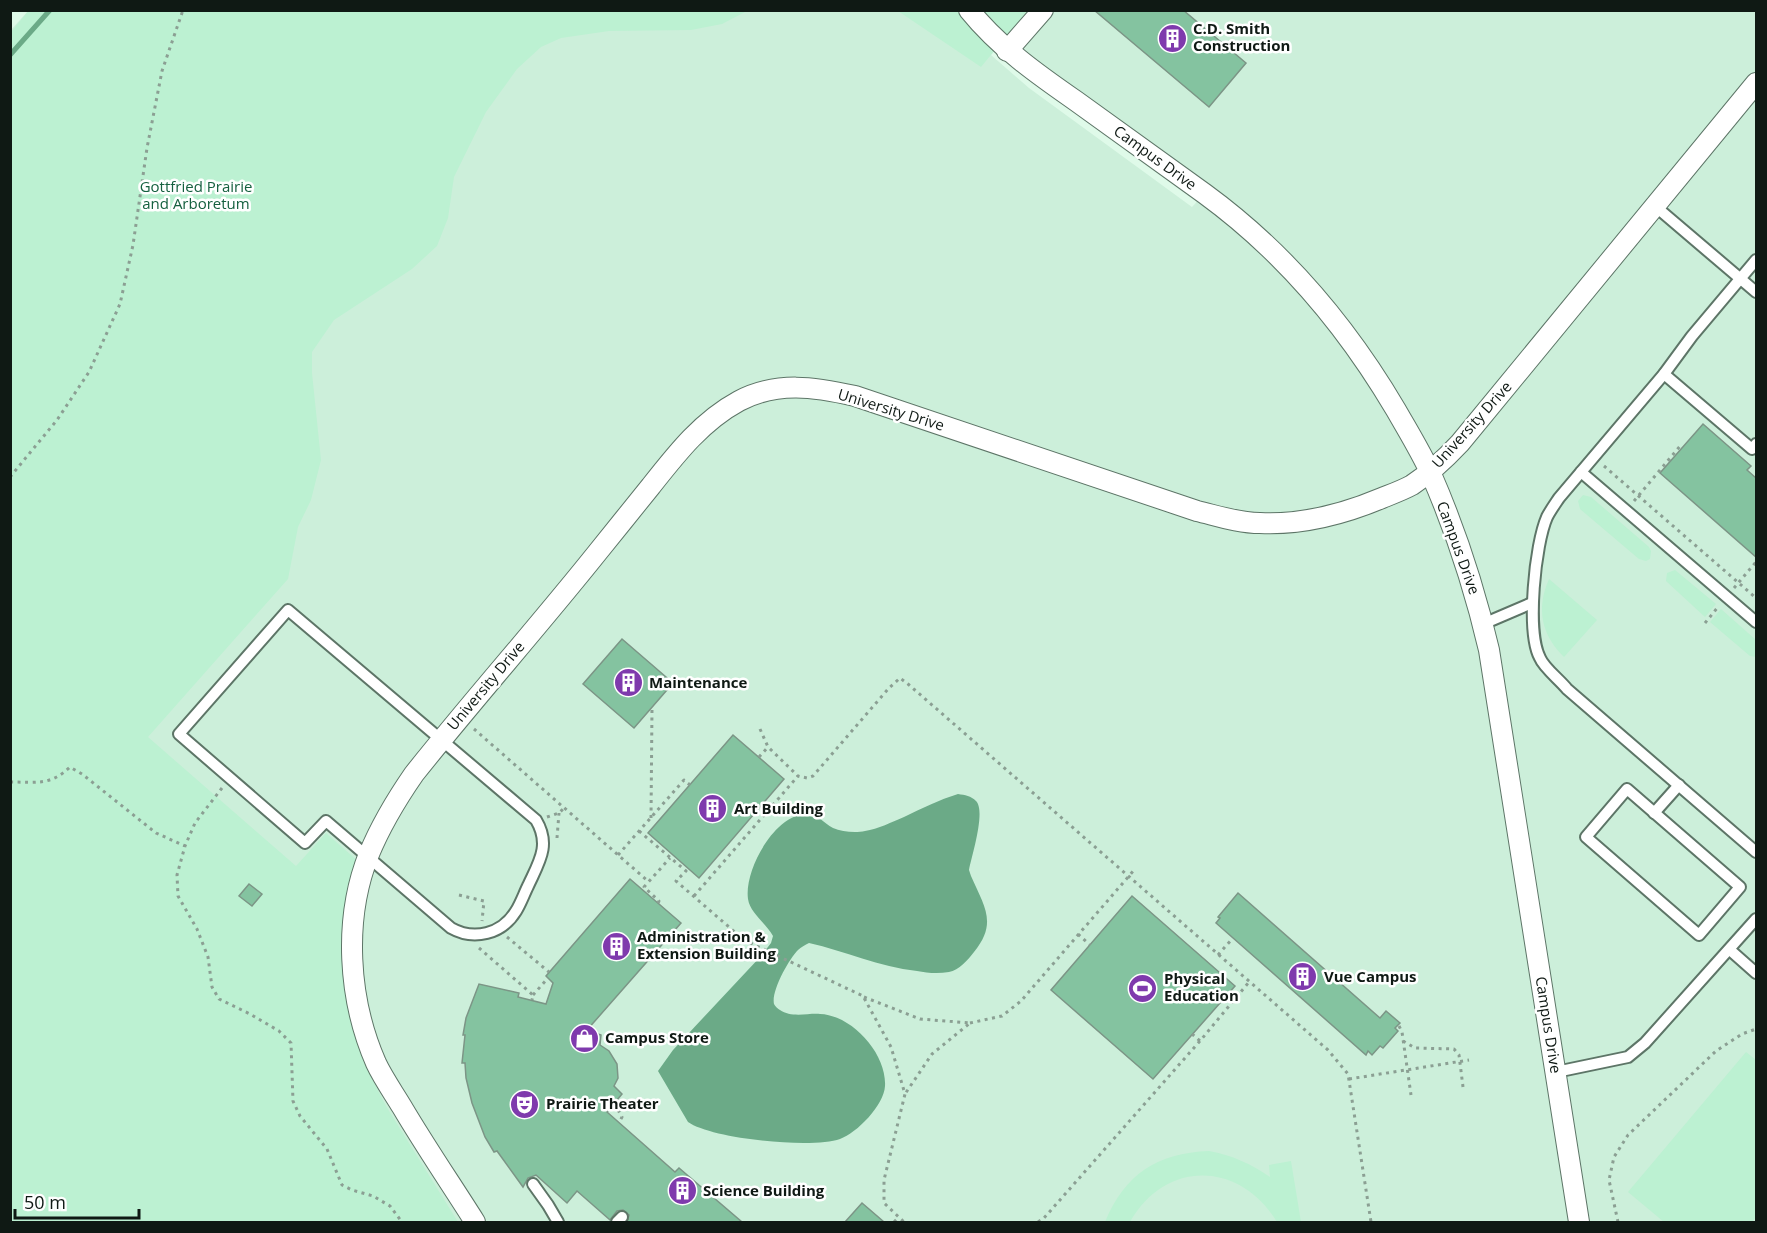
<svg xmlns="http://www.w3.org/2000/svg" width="1767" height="1233" font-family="'Open Sans',sans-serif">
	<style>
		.built { fill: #ccefda }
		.green { fill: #bcf1d2 }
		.water { fill: #6baa87 }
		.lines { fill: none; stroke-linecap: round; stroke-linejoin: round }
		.stream { stroke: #6baa87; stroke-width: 5 }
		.building { fill: #84c3a0; stroke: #7c9586; stroke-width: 1.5 }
		.lane-casing { stroke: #5d7567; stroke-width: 14 }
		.street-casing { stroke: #5d7567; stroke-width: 22 }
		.path { stroke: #8b9f93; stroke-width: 3; stroke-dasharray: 3 4.5; stroke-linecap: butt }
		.lane { stroke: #fff; stroke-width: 10 }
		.street { stroke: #fff; stroke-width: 20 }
		.labels { text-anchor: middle; stroke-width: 5; stroke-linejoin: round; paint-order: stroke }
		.poi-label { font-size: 15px; font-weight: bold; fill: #0f1914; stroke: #fff; text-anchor: start }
		.street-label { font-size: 15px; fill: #0f1914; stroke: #fff }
		.park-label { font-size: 15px; fill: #15603f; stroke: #fff }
	</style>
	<rect width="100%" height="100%" fill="#dffae9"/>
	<polygon class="built" points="28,11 1027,11 991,55 1029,88 1192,207 1204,194 1007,51 1043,11 1756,11 1756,1222 11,1222 10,31"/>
	<g class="green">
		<polygon points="29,10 747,11 722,24 691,30 609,31 561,38 541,47 517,69 486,112 454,177 448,218 437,246 412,269 334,320 312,352 312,373 321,460 311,500 298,527 288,579 148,737 296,866 326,833 359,862 357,1037 364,1063 386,1106 458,1222 11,1222 11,32"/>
		<polygon points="898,11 1027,11 981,67"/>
		<polygon points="1583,495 1591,497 1649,547 1651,551 1650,559 1646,561 1639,559 1580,509 1578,501"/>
		<polygon points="1675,570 1716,604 1705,617 1666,581 1667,573"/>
		<path d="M1549 579 1597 620 1564 657C1541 635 1536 608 1549 579Z"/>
		<polygon points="1721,609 1756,640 1756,657 1750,656 1710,622"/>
		<polygon points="1746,1052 1756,1060 1756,1217 1752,1222 1664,1222 1628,1192"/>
		<path d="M1209 1151C1232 1155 1251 1164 1270 1177L1269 1165 1291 1161 1301 1222H1277C1240 1161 1166 1159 1130 1222H1105C1125 1174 1157 1153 1209 1151Z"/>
	</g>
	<path class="water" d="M958 794C965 795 971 796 976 801 986 811 972 855 969 870L971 876C984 906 998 923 974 952 968 960 959 970 949 972 938 974 927 973 917 971 879 967 845 951 809 943 805 945 801 947 798 950 789 959 771 991 774 1004 775 1006 778 1009 780 1010 791 1018 808 1013 820 1014 852 1015 887 1054 885 1086 884 1105 857 1133 840 1139 812 1149 712 1139 688 1122L658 1071 673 1050 761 956 771 943 773 936C766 923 750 913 748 899 744 870 774 816 805 814 818 813 823 823 833 828 842 832 856 833 865 831 878 829 892 822 904 817 922 808 939 800 958 794Z"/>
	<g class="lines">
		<polyline class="stream" points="10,55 50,10"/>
	</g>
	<g class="building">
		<polygon points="1094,10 1183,10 1246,63 1209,107"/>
		<polygon points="1703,424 1751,466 1747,470 1756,478 1756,557 1660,473"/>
		<polygon points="622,639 673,683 634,728 583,684"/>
		<polygon points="733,735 784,779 699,878 648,833"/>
		<polygon points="630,879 681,923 587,1030 601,1035 600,1045 609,1051 617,1064 618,1078 614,1086 622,1094 607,1112 675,1172 679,1168 742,1222 627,1222 629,1215 623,1210 617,1211 610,1220 577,1191 567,1203 536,1175 528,1178 523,1187 497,1151 494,1152 485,1137 472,1103 466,1078 465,1063 462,1063 465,1035 463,1035 466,1018 479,984 519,993 518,997 546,1004 553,983 546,976"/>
		<polygon points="249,884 262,894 252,906 239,896"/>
		<polygon points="1238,893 1380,1018 1386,1011 1400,1023 1395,1028 1398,1031 1383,1048 1380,1046 1372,1055 1368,1051 1366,1055 1216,923 1220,918 1218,917"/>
		<polygon points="1132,896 1235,986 1153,1079 1051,990"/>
		<polygon points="862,1203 884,1222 845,1222"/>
	</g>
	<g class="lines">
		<defs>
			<g id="lane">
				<polyline points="1655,206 1756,292"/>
				<path d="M1756 260 1692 336 1664 374 1559 498C1555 504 1550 511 1547 517 1535 544 1526 632 1540 658 1544 668 1560 680 1567 689L1756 852"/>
				<polyline points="1664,374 1752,449 1756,444"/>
				<polyline points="1581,472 1756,622"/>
				<path d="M288 610 536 820C551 845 539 862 528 886 524 894 521 903 516 911 502 934 474 941 451 928L326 821 305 843 179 734Z"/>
				<polyline points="1483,624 1532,603"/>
				<polygon points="1627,789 1740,887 1699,935 1586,837"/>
				<polyline points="1654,813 1679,785"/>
				<polyline points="1730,950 1756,973"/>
				<polyline points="1556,1072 1628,1057 1645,1043 1756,919"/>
				<polyline points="533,1184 548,1205 558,1222"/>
				<polyline points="617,1222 622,1217"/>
			</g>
			<g id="street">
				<path d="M969 10C999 47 1037 74 1076 101 1119 132 1162 163 1205 194 1283 251 1347 327 1396 410 1408 431 1421 452 1431 474 1456 531 1475 590 1489 650L1579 1222"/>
				<polyline points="1007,51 1043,10"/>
				<path d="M475 1222C451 1184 425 1146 402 1107 393 1092 383 1078 376 1063 348 999 343 919 369 854 381 825 396 800 414 774 473 700 537 628 597 553 615 531 633 508 651 486 677 453 702 421 739 401 777 381 815 387 855 396L1197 511C1218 516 1239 523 1260 523 1302 525 1344 514 1382 498 1392 494 1403 490 1412 485 1430 473 1445 459 1460 443L1756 83"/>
			</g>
		</defs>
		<use href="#lane" class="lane-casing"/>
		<use href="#street" class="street-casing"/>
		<g class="path">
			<polyline points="1604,466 1756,598"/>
			<polyline points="10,477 57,420 89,372 120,304 133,245 147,148 162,71 183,10"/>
			<polyline points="1634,501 1681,445"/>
			<polyline points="1734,588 1756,562"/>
			<polyline points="1705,623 1718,607"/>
			<polyline points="474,729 649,882"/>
			<polyline points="760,729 768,747 798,776 807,778 813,776 889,688 900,678 908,684 1328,1050 1348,1074 1371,1222"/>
			<polyline points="759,757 768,747"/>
			<path d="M10 782C36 782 50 786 70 767L82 774 156 833 185 846"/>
			<polyline points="222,788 195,823 185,846 177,875 178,896 197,929 208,957 212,987 219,999 250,1014 279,1031 291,1043 293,1101 300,1116 327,1149 342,1185 352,1190 373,1196 390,1206 402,1222"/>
			<polyline points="547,817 559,813 564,808"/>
			<polyline points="651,818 652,708"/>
			<polyline points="639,831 686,871 676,881 744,940 863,996 891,1047 905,1094 884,1180 884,1203 904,1222"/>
			<polyline points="557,838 559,813"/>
			<polyline points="618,855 684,780 690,785"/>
			<polyline points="459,895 484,901 482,921"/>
			<polyline points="694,896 798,776"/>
			<polyline points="658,903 659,901 644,887 670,858"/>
			<polyline points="1078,934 1090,945"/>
			<polyline points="507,937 549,972"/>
			<polyline points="479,948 533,995 532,1000"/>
			<polyline points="1218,955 1232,939"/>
			<polyline points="533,995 548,978"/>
			<polyline points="864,997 920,1019 970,1023 932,1054 905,1094"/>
			<polyline points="970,1023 1002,1016 1021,1001 1135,869"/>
			<polyline points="1399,1026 1402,1032 1411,1095"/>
			<polyline points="1192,1034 1200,1041"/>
			<polyline points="1403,1041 1415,1048 1454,1049 1459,1055 1463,1087"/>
			<polyline points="1349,1079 1469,1060"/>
			<polyline points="618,1110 622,1117 619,1123"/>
			<polyline points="894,1222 898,1218"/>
			<polyline points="1038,1222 1044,1218 1200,1041 1249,982"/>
			<polyline points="1618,1222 1609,1180 1614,1157 1628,1135 1716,1051 1742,1034 1756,1029"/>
		</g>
		<use href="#lane" class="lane"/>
		<use href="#street" class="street"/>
	</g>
	<defs>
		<symbol id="building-disc" viewBox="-11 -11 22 22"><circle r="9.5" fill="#7f3aad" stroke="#fff"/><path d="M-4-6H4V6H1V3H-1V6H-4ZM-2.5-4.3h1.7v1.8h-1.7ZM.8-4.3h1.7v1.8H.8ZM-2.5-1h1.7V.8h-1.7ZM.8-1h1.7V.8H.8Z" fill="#fff"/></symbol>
		<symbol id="stadium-disc" viewBox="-11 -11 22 22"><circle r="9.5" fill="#7f3aad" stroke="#fff"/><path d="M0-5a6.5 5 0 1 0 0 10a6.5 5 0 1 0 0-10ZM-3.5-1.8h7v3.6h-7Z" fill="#fff"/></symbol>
		<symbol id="shop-disc" viewBox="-11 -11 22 22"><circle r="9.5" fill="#7f3aad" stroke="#fff"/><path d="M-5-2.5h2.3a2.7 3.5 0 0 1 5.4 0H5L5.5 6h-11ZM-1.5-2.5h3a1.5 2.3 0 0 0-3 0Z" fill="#fff"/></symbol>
		<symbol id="theatre-disc" viewBox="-11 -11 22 22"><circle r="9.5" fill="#7f3aad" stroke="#fff"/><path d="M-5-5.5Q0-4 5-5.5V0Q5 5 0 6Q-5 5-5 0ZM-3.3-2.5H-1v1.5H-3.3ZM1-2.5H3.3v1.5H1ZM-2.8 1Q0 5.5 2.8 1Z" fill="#fff"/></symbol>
	</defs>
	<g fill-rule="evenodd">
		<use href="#building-disc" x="1156" y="22" width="33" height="33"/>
		<use href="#building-disc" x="612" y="666" width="33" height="33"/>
		<use href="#building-disc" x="696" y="792" width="33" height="33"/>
		<use href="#building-disc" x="600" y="930" width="33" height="33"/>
		<use href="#building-disc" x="1286" y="960" width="33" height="33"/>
		<use href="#stadium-disc" x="1126" y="972" width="33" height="33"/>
		<use href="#shop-disc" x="568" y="1022" width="33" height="33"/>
		<use href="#theatre-disc" x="508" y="1088" width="33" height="33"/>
		<use href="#building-disc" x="666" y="1174" width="33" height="33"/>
	</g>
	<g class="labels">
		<g class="poi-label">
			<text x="1193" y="34">C.D. Smith<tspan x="1193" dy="17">Construction</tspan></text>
			<text x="649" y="688">Maintenance</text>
			<text x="734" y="814">Art Building</text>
			<text x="637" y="942">Administration &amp;<tspan x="637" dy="17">Extension Building</tspan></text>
			<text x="1324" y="982">Vue Campus</text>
			<text x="1164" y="984">Physical<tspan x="1164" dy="17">Education</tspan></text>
			<text x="605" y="1043">Campus Store</text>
			<text x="546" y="1109">Prairie Theater</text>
			<text x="703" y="1196">Science Building</text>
		</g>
		<g class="street-label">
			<text transform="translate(1155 158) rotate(36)" y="5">Campus Drive</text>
			<text transform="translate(891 410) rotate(17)" y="5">University Drive</text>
			<text transform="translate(1472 425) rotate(-48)" y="5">University Drive</text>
			<text transform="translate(1458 548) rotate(70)" y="5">Campus Drive</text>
			<text transform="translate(486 686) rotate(-50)" y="5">University Drive</text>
			<text transform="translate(1548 1025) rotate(81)" y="5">Campus Drive</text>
		</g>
		<g class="park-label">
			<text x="196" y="192">Gottfried Prairie<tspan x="196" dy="17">and Arboretum</tspan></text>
		</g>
	</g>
	<rect width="1767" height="1233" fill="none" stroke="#0f1914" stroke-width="24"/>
	<path d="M15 1209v9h124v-9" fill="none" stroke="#0f1914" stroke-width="3"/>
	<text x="24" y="1209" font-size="18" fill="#0f1914" stroke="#ffffff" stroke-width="4.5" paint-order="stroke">50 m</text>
</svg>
